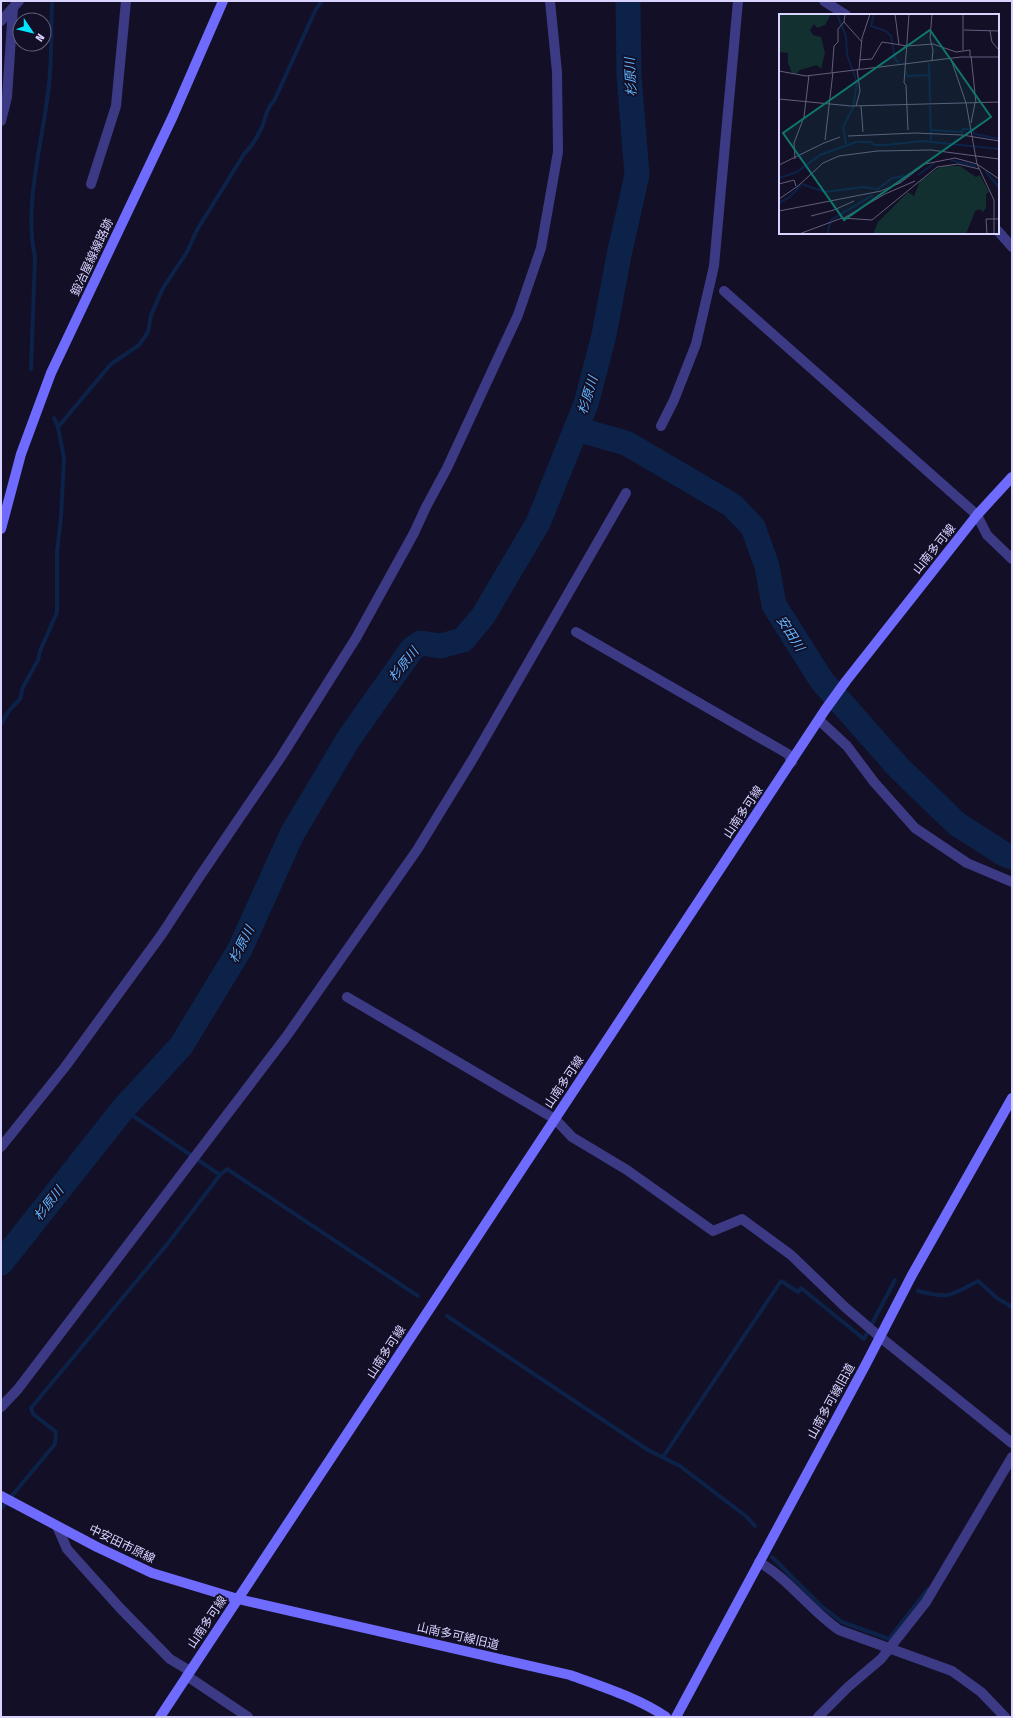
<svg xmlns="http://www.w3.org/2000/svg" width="1013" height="1718" font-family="'Fira Sans Condensed','Noto Sans JP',sans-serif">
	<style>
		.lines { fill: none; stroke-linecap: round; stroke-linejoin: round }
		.stream { stroke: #0c2248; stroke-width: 4 }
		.river { stroke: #0c2248; stroke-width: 25 }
		.street { stroke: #3d3a85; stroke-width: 10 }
		.secondary { stroke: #6f6bff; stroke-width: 10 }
		.labels { text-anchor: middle; stroke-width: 3.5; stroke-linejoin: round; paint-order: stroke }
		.street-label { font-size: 12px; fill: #d9d4ff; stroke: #130f26 }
		.water-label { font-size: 13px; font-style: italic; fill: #62b6ff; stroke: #130f26 }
		.inset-river { fill: none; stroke: #0c2248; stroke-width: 2 }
		.inset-road { fill: none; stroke: #625e7d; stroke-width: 1 }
		.view { fill: #0f766e; fill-opacity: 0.15; stroke: #0f766e; stroke-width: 2 }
		.inset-edge { fill: none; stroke: #d9d4ff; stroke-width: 2 }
	</style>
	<rect width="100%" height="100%" fill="#130f26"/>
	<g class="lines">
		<g class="stream">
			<path d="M31 369 35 257C23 205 44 137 49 84 52 57 51 28 52 1"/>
			<path d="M58 427 111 364 139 345 148 332 151 315 163 288 187 252 197 230 244 154C252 147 257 137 262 127 266 118 266 108 274 101L316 9 322 1"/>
			<polyline points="2,723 8,712 20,699 23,687 38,660 40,651 57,612 57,552 61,517 64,458 58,427 54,418"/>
			<polyline points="123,1109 220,1175 227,1169 418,1296"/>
			<path d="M918 1291C950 1299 950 1296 978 1281L997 1298 1012 1307"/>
			<polyline points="447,1316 648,1450 680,1466 747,1517 755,1526"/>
			<polyline points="663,1457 781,1281 798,1292 801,1288 864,1339 895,1280"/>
			<polyline points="1,1509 55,1444 56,1432 33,1414 31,1408 169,1242 220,1175"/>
			<polyline points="772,1557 820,1605 842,1622 889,1639 928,1589"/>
		</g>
		<g class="river">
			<polyline points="576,429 626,443 732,505 753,527 767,566 774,605 822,681 899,768 957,824 1004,854 1012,857"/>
			<polyline points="1,1263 123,1109 181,1046 240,949 292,834 349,738 412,649 421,643 440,646 463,640 483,616 538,523 586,404 604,335 619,255 637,175 629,75 628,1"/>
		</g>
		<g class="street">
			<polyline points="824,1 846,15"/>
			<polyline points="1,21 19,1"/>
			<polyline points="1,121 7,97 13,8"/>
			<polyline points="91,184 116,106 126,1"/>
			<polyline points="998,231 1012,247"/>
			<polyline points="724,291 977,515 987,535 1012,559"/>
			<polyline points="661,426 674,400 696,344 714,266 738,1"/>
			<polyline points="576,632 788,754 792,762"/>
			<polyline points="819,720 847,746 874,782 915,828 967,863 1012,882"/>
			<polyline points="347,997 555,1119 572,1137 627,1170 713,1231 742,1219 791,1255 846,1308 880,1337 1012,1443"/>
			<polyline points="1,1147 65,1067 162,934 200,876 281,757 356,638 414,533 426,507 447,468 518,315 541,248 558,152 557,72 550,1"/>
			<polyline points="1,1407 18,1389 286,1037 417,850 474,757 626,493"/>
			<polyline points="57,1526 67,1549 120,1608 170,1659 190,1671"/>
			<path d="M759 1562C789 1579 810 1610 839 1630L952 1671 981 1692 1005 1717"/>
			<polyline points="187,1676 248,1717"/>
			<polyline points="818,1717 848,1687 881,1659 926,1602 1012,1457"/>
		</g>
		<g class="secondary">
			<polyline points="1,529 21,454 51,373 173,116 223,1"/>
			<path d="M1 1496 97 1547 152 1573 238 1599 570 1675C603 1687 638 1698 666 1717"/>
			<polyline points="160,1717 825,710 846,681 977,515 1012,477"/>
			<polyline points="676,1717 866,1364 912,1275 1012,1098"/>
		</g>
	</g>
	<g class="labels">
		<g class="street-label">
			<text transform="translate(92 257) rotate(-65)" y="4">鍛冶屋線線路跡</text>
			<text transform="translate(934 549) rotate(-51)" y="4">山南多可線</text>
			<text transform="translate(743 812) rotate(-56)" y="4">山南多可線</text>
			<text transform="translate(564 1082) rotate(-56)" y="4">山南多可線</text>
			<text transform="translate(386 1352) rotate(-57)" y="4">山南多可線</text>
			<text transform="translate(831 1401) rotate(-61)" y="4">山南多可線旧道</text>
			<text transform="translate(122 1544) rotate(26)" y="4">中安田市原線</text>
			<text transform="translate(207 1622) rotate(-56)" y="4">山南多可線</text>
			<text transform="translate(458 1636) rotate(13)" y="4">山南多可線旧道</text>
		</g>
		<g class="water-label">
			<text transform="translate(630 77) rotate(-93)" y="5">杉原川</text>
			<text transform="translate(587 395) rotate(-73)" y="5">杉原川</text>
			<text transform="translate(791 633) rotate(57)" y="5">安田川</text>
			<text transform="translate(403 664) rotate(-51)" y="5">杉原川</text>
			<text transform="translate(241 944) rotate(-63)" y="5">杉原川</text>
			<text transform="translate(48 1203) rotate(-52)" y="5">杉原川</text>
		</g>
	</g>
	<g transform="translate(779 14)">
		<rect width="220" height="220" fill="#130f26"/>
		<path d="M0 0H52L46 11 38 14 35 10 31 16 34 21 42 23 46 39 42 55 38 51 21 56 17 60 13 59 9 49V39L0 38ZM168 152H181L197 163 201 161 210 178 207 180V194L204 198 201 195 196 197 187 220H94L99 208 129 178 135 182 141 167 159 154Z" fill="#12302f"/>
		<path class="inset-river" d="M58 0 67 22 68 41 78 68 74 94 64 113 67 130M95 0 92 12 107 17 112 22 116 45 120 49M150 49 151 88M127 57 128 62 150 61M151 92 152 129M193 115 196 120 220 125M152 116 183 118 184 115H190M171 146 197 152M206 157 220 173M139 161 156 149M0 164 18 158 41 141 77 128H92L95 131H107L143 127 220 135M23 170 46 178 84 173 98 175M97 176 114 164 126 162M0 189 11 183 22 171M48 220 52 206 94 181"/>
		<path class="inset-road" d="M116 0 120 31M184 0V36M65 8 83 28M185 16 220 17M211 17 213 28 220 36M128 32 154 30 177 38 191 36V42M192 42 197 89M172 45 187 89M80 46 93 45 103 28 128 32M153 47 154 36 151 24 153 0M80 55 83 24 91 0M0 57 27 62 182 43H220M53 58 55 32 59 28V15L65 8 66 0M0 85 72 92 220 88M187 89 198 150 220 165M77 92 81 77 78 55M82 92 84 118M192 109 196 89M129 116 127 71 125 69 130 0M69 122 136 119 183 121 220 127M46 126 54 58M16 145 15 129 25 103 30 61M0 151 45 129 61 123M0 170 15 166 17 172M0 185 19 172 44 149 60 142 98 137 152 136 220 145M0 197 102 177 121 169 146 150 176 144 198 150 215 186V220M32 202 55 196 75 187M65 204 106 180 136 167M20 220 63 204 93 206 158 153 179 150 200 155M208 220 207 205H220"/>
		<path class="view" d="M151 16 212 103 65 206 4 119Z"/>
		<rect width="220" height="220" class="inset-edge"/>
	</g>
	<rect width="1013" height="1718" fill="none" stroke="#d9d4ff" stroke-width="4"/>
	<g transform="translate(32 32) rotate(125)"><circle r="19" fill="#130f26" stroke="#625e7d"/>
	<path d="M0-3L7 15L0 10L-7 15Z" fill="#00e5ff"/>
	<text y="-6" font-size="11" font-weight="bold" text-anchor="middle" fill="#d9d4ff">N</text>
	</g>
</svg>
